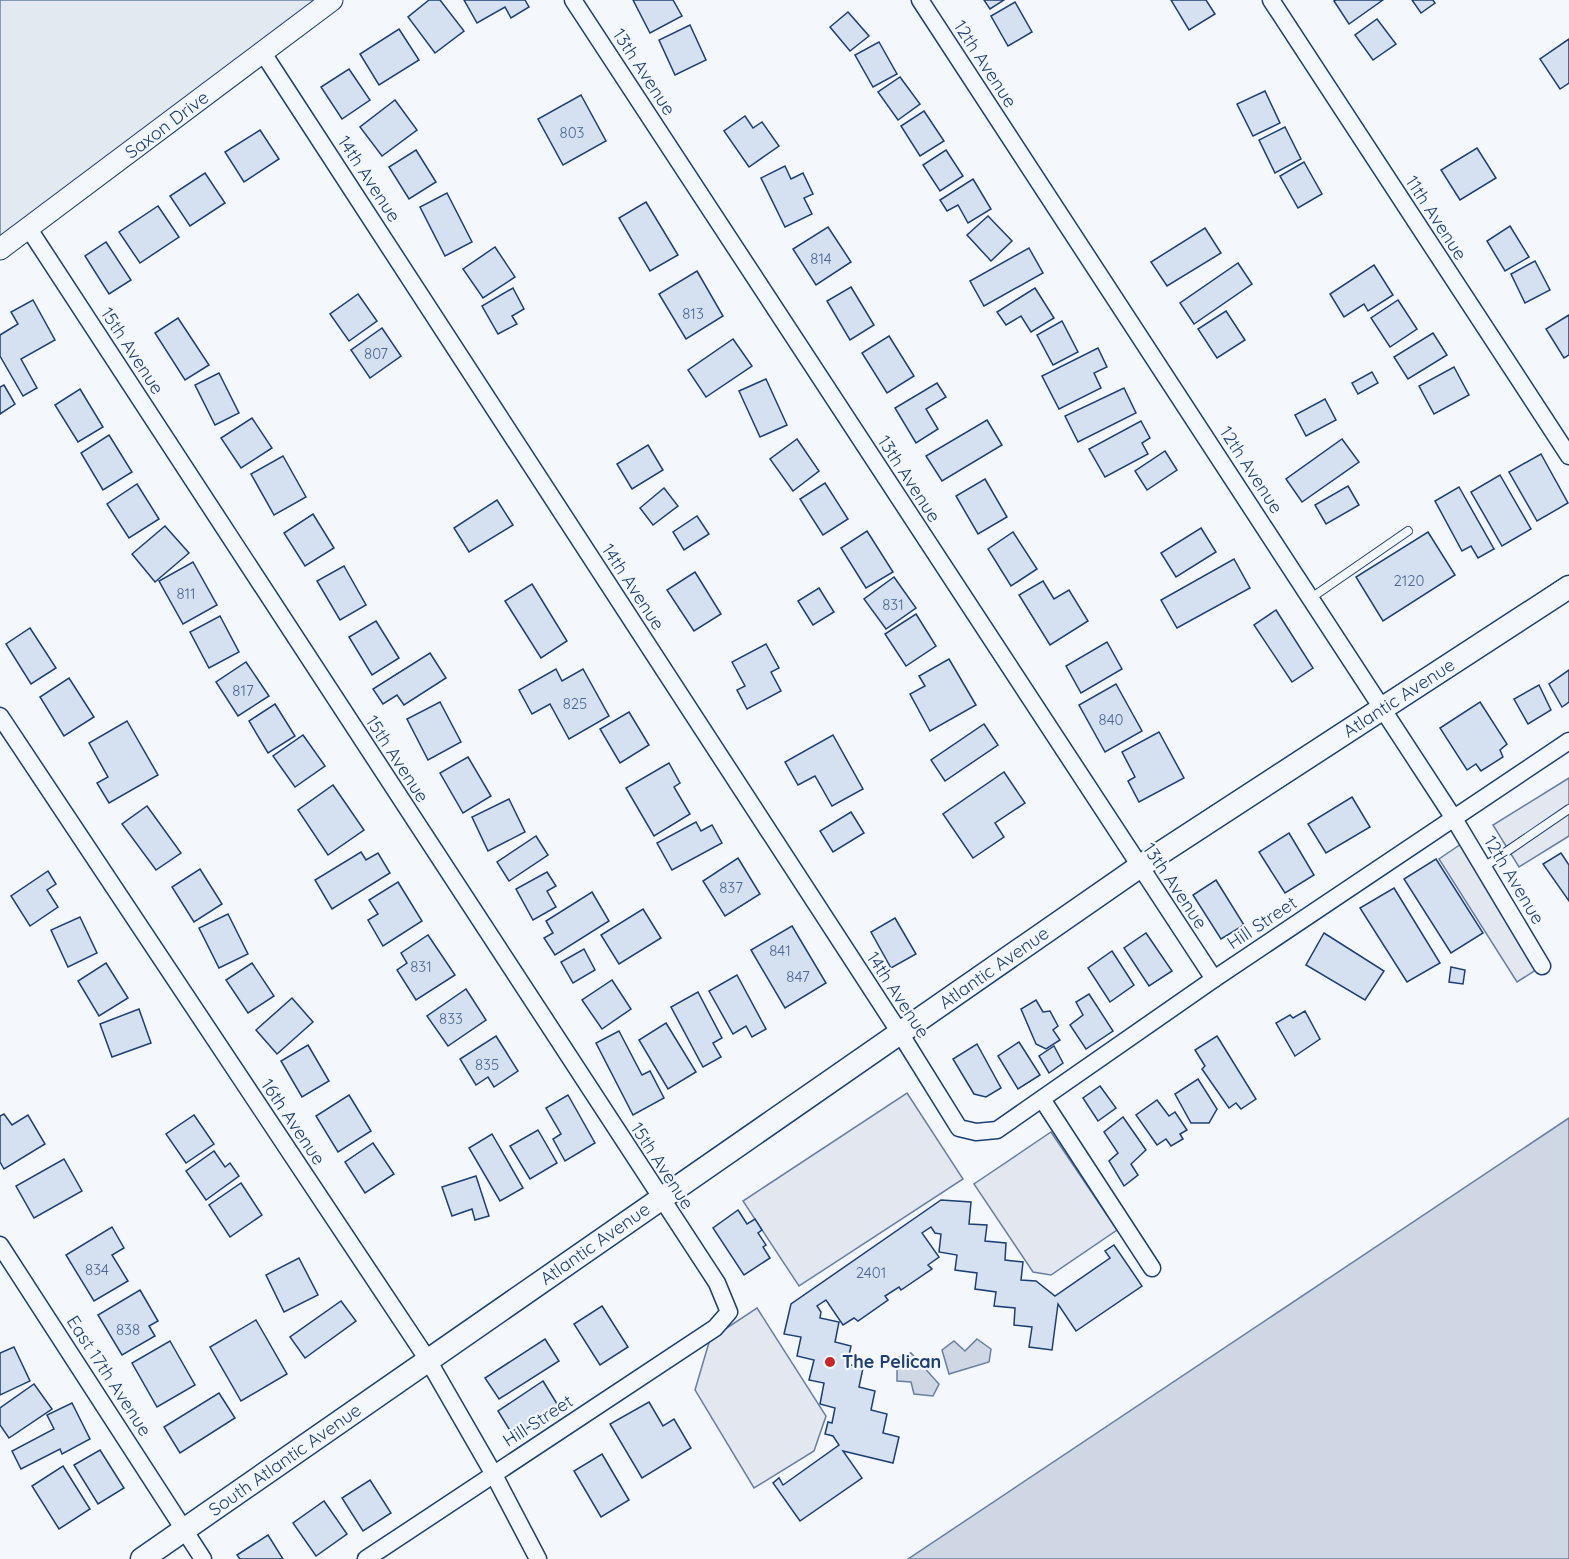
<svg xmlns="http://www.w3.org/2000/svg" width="1569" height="1559" font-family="Quicksand,sans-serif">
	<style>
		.green { fill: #e3e9f0; stroke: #687fa3; stroke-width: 1.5 }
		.parking { fill: #e3e8f0; stroke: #687fa3; stroke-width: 1.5 }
		.water { fill: #cfd7e4; stroke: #687fa3; stroke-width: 1.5 }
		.building { fill: #d5e0f0; stroke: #1d3f73; stroke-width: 1.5 }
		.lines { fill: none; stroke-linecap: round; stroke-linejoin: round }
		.service-casing { stroke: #1d3f73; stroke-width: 10 }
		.minor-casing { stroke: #1d3f73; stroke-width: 19 }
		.tertiary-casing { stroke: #1d3f73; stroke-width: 23 }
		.secondary-casing { stroke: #1d3f73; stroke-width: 25 }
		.service { stroke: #f4f7fb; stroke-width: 8 }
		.minor { stroke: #f4f7fb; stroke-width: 16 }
		.tertiary { stroke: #f4f7fb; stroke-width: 21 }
		.secondary { stroke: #f4f7fb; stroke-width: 22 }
		.poi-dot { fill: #c62828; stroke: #f4f7fb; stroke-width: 2 }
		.labels { text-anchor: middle; stroke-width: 4.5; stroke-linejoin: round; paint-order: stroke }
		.number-label { font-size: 15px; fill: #4b6792 }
		.street-label { font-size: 18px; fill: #1d3f73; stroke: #f4f7fb }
		.poi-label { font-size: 18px; font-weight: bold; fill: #1d3f73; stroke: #f4f7fb; text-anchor: start }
	</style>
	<rect width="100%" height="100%" fill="#f4f7fb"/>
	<polygon class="green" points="0,0 332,0 0,249"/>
	<g class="parking">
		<polygon points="1569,778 1569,836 1519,867 1493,825"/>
		<polygon points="1467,840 1542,966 1517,982 1439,859"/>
		<polygon points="907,1093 963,1179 799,1286 743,1201"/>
		<polygon points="1051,1132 1117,1230 1051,1275 1033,1272 974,1184"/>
		<polygon points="757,1308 826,1416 814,1451 754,1488 695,1390 710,1339"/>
	</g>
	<g class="water">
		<polygon points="1569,1118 1569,1559 908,1559"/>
		<polygon points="977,1339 991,1349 989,1362 949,1374 942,1350 954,1341 965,1351"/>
		<polygon points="911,1353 939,1384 933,1396 914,1394 911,1382 897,1381 897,1358"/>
	</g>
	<g class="building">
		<polygon points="429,0 440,0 464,31 435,53 408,17"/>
		<polygon points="464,0 525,0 529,7 511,18 505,7 477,23"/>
		<polygon points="633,0 673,0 682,16 650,33"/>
		<polygon points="984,0 1004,0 990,9"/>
		<polygon points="1171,0 1206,0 1215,14 1189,30"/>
		<polygon points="1383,0 1349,24 1334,1 1336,0"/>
		<polygon points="1412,0 1433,0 1435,3 1421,13"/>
		<polygon points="1015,2 1032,32 1008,46 991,16"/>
		<polygon points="848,12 869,36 850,51 830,27"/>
		<polygon points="1377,19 1396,44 1373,60 1355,35"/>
		<polygon points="690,25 706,60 675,75 659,40"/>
		<polygon points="399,29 419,60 379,85 360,54"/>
		<polygon points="1569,39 1569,83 1560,89 1540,59"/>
		<polygon points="879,42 897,74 873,87 855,55"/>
		<polygon points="349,69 370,100 342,119 321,87"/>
		<polygon points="900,77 920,104 898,120 878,92"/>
		<polygon points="1265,91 1280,123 1253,136 1237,104"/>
		<polygon points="581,95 606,141 563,165 538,119"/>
		<polygon points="395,100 417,130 382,156 360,127"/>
		<polygon points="924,111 944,141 920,156 901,126"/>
		<polygon points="745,116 753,128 762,122 779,146 749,167 724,131"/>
		<polygon points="1285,127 1301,159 1275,173 1259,140"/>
		<polygon points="260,130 279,159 244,182 225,152"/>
		<polygon points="1477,148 1496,178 1460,200 1441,170"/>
		<polygon points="416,150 436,182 409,199 389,167"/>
		<polygon points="946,150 963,176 940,191 923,165"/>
		<polygon points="1304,162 1322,194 1298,208 1280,176"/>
		<polygon points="785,166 791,179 803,173 813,194 804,198 812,214 785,227 761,178"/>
		<polygon points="205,173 225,203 190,226 170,196"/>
		<polygon points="973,179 991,209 968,223 958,205 947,211 940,200"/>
		<polygon points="447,193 472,242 445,256 420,207"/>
		<polygon points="646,202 678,255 650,271 619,218"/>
		<polygon points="158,206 179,237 140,263 119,232"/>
		<polygon points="988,216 1012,241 991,261 967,235"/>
		<polygon points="1510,226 1529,257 1505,271 1487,241"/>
		<polygon points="828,227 851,262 816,285 793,249"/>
		<polygon points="1205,228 1221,253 1167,286 1151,262"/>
		<polygon points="106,242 131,280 109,294 85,256"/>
		<polygon points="495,247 515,277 483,298 463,269"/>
		<polygon points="1029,248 1043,273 984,306 970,281"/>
		<polygon points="1535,261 1550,290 1525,303 1511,274"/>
		<polygon points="1238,263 1252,284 1194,324 1180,303"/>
		<polygon points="1374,265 1393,295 1368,311 1364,304 1344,317 1330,294"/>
		<polygon points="697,271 723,316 686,339 659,294"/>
		<polygon points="851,287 874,325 850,340 827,301"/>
		<polygon points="513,288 524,309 512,316 517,324 498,334 482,306"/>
		<polygon points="1035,288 1054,318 1031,332 1021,316 1006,325 997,312"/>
		<polygon points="358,294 377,321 349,341 330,314"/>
		<polygon points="33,300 55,340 21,359 37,388 23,396 0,356 0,335 18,324 11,312"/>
		<polygon points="1398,300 1417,329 1390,347 1371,318"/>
		<polygon points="1226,311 1245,340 1217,358 1198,329"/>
		<polygon points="1569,315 1569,355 1564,358 1546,329"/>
		<polygon points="178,318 209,365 185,380 155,333"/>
		<polygon points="1062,321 1078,352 1053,365 1037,335"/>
		<polygon points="382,328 401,356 370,378 351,350"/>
		<polygon points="1433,333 1447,355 1408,379 1394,357"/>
		<polygon points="889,336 914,376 887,393 862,353"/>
		<polygon points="733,339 752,366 706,397 688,370"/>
		<polygon points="1098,348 1107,367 1094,373 1101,388 1059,409 1042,376"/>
		<polygon points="1454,367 1469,395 1434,414 1419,386"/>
		<polygon points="1372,372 1378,383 1358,394 1352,383"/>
		<polygon points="219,373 239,413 215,425 195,385"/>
		<polygon points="766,379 787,425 760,437 739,391"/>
		<polygon points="937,383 946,397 926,409 938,429 916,443 895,408"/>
		<polygon points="4,385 15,404 0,414 0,387"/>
		<polygon points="1124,388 1136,413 1078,442 1065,416"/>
		<polygon points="80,389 103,427 78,442 55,405"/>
		<polygon points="1325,399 1336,420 1306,436 1295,415"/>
		<polygon points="252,418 272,448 241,468 221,438"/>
		<polygon points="987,420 1002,445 942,481 926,456"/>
		<polygon points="1141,421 1150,438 1142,443 1148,454 1105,477 1089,449"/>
		<polygon points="109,435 132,472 103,490 81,453"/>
		<polygon points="797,439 819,471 793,491 770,459"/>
		<polygon points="1342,439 1359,462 1302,502 1286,479"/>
		<polygon points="648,445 663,470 632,489 617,464"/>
		<polygon points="1165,451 1177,470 1147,490 1135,471"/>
		<polygon points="1541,454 1568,503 1537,521 1509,472"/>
		<polygon points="283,456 306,497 274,515 251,474"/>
		<polygon points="1500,475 1531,529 1502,546 1471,492"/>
		<polygon points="985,479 1007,517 978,534 956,496"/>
		<polygon points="825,483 848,519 823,535 800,499"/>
		<polygon points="137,484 159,519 129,538 107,504"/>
		<polygon points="1348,486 1359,505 1326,524 1315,505"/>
		<polygon points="1459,487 1494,549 1478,558 1471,546 1462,551 1435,501"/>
		<polygon points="664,488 678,506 653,525 640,508"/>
		<polygon points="497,500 513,525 469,552 454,528"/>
		<polygon points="313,514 334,548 305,566 284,533"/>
		<polygon points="697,516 709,534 684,550 673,532"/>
		<polygon points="165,526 189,553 155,582 132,554"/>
		<polygon points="1201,528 1216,552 1176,577 1161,553"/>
		<polygon points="867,531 893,572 866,588 841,548"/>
		<polygon points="1013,532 1037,569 1011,586 988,549"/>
		<polygon points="1428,532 1455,575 1383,621 1356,577"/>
		<polygon points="1234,559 1250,588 1177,628 1161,600"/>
		<polygon points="193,562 217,605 183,624 159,581"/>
		<polygon points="344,566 366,605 340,620 317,581"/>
		<polygon points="695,572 721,614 694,631 667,590"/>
		<polygon points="894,577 916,608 886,629 864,599"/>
		<polygon points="1043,581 1054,599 1069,590 1088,621 1050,645 1019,595"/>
		<polygon points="532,584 567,641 541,658 505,601"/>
		<polygon points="819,588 834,612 813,625 798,601"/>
		<polygon points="1276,610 1313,668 1292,682 1254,625"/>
		<polygon points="916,614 936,646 906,666 885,634"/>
		<polygon points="220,616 239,652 209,668 190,632"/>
		<polygon points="376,621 399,658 372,675 349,637"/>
		<polygon points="30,628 56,668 31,684 6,644"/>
		<polygon points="1107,642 1122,669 1081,693 1066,666"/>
		<polygon points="766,644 779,668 771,672 781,691 747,709 737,690 745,686 732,662"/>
		<polygon points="430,653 446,678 404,705 397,695 383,704 373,689"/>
		<polygon points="949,659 976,705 930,731 910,694 925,686 919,676"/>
		<polygon points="246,662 269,696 238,716 216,682"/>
		<polygon points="556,669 562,681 583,669 609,716 569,739 550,704 532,714 519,690"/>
		<polygon points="1569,670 1569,702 1562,707 1549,684"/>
		<polygon points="69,678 94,717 64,736 40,697"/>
		<polygon points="1116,684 1142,731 1105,752 1079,705"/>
		<polygon points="1539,685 1551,710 1528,724 1514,699"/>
		<polygon points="440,702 461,742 428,760 407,719"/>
		<polygon points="1480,702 1507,744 1500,750 1503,757 1481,771 1476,764 1467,770 1440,728"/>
		<polygon points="275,704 295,736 268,753 249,721"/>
		<polygon points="629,712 649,745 620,763 600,729"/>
		<polygon points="127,721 158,775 109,803 97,783 108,777 89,743"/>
		<polygon points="984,724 998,745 945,781 931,760"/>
		<polygon points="1159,732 1184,778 1139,802 1128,781 1135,777 1122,752"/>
		<polygon points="303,735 325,766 295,787 273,756"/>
		<polygon points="833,735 863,789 832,806 815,776 798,785 785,762"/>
		<polygon points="468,757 491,796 463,813 440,773"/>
		<polygon points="669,763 680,783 674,787 690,814 654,836 626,788"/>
		<polygon points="1004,772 1025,803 995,823 1004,837 973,858 943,814"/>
		<polygon points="333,785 364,830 328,855 298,810"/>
		<polygon points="1352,797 1370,827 1326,853 1308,824"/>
		<polygon points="509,799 525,832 488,851 472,817"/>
		<polygon points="147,806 181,853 156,870 122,824"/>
		<polygon points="851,812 864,833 833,852 820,831"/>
		<polygon points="696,822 701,831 712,825 722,843 672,870 657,843"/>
		<polygon points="1289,833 1314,875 1285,893 1259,852"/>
		<polygon points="536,836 548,855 509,881 497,862"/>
		<polygon points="361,852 366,860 378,853 390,873 332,909 315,880"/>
		<polygon points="1561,853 1569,865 1569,901 1543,864"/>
		<polygon points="738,858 760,894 725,916 703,881"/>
		<polygon points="1436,859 1483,933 1451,953 1404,879"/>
		<polygon points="200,869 222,904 194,922 172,887"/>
		<polygon points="48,871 56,884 47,890 58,907 30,926 11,896"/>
		<polygon points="547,872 556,886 547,891 556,907 533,920 516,889"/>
		<polygon points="1216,880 1244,925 1221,939 1193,895"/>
		<polygon points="398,882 422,921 383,946 368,920 378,914 369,900"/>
		<polygon points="1394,888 1440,963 1407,982 1360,908"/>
		<polygon points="592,892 609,921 555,955 544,938 553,933 546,921"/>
		<polygon points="643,909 661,938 619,964 601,935"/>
		<polygon points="228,914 248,954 219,968 199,928"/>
		<polygon points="80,917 97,953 68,967 51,930"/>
		<polygon points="895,918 916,954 891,968 871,932"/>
		<polygon points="792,926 826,983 785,1008 751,950"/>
		<polygon points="1146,933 1172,971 1149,986 1124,948"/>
		<polygon points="1324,933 1384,971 1365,1000 1306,965"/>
		<polygon points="428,935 455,975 416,1000 397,970 407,963 401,953"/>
		<polygon points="584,949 595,970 573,983 561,962"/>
		<polygon points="1112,951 1134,985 1110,1002 1088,968"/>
		<polygon points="106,963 128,998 99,1016 78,981"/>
		<polygon points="252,963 274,996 248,1013 226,980"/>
		<polygon points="1451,967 1465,970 1463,984 1449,982"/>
		<polygon points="737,975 766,1029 752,1037 746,1026 733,1034 709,991"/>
		<polygon points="612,980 631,1009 602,1029 582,1000"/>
		<polygon points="466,989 486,1020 448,1046 427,1016"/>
		<polygon points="698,992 722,1038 713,1043 721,1057 703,1067 671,1007"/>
		<polygon points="1089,994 1113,1031 1086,1049 1070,1025 1083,1015 1076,1002"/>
		<polygon points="292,998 313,1022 277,1054 256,1030"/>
		<polygon points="1036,1000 1043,1012 1050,1011 1058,1026 1053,1030 1060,1040 1046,1049 1036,1044 1021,1009"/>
		<polygon points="139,1009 151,1043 112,1057 100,1024"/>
		<polygon points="1305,1011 1320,1039 1295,1056 1276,1023 1290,1015 1293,1018"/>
		<polygon points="666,1023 696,1072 668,1089 639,1040"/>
		<polygon points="619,1031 642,1075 650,1071 664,1098 633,1115 596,1043"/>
		<polygon points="496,1036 518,1071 494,1087 488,1077 476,1085 460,1059"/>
		<polygon points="1217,1036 1256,1099 1241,1109 1236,1103 1229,1108 1202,1069 1205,1066 1195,1050"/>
		<polygon points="1019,1042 1040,1075 1018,1089 998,1056"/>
		<polygon points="977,1044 1001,1088 986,1097 974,1094 953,1059"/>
		<polygon points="308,1045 329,1081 302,1097 281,1061"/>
		<polygon points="1054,1046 1063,1063 1049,1073 1039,1056"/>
		<polygon points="1198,1079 1217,1109 1209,1123 1191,1123 1175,1094"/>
		<polygon points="1100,1086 1116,1108 1098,1121 1083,1098"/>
		<polygon points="349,1095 371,1131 338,1152 316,1116"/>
		<polygon points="568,1095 595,1143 565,1161 553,1139 561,1134 546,1108"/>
		<polygon points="1157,1100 1169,1116 1175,1112 1187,1130 1180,1134 1183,1139 1171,1146 1166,1139 1157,1145 1136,1115"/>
		<polygon points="4,1114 12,1125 28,1115 45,1144 4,1169 0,1162 0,1116"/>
		<polygon points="194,1115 214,1144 186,1163 166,1134"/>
		<polygon points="1123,1117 1146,1150 1131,1164 1138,1175 1124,1186 1109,1161 1118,1153 1104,1132"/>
		<polygon points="538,1130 557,1163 530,1179 510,1146"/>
		<polygon points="492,1134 523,1188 500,1201 469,1148"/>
		<polygon points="373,1143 394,1174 365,1193 345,1162"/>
		<polygon points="214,1151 225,1167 230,1163 239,1176 206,1200 186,1171"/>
		<polygon points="64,1159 82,1191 34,1218 16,1186"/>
		<polygon points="476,1176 489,1216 475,1220 472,1209 452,1216 442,1187"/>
		<polygon points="241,1183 262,1215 230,1237 209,1205"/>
		<polygon points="941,1200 971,1202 969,1224 987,1225 985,1241 1006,1243 1005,1260 1023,1262 1021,1280 1036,1281 1055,1296 1110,1258 1105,1251 1114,1245 1142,1286 1076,1331 1058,1304 1052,1350 1029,1347 1032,1327 1014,1325 1015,1308 994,1306 996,1292 975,1289 977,1273 955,1270 957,1255 939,1252 941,1234 935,1233 931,1227 922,1233 939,1257 928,1265 932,1269 901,1290 899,1287 885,1296 888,1300 858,1321 854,1318 843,1325 826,1300 817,1306 821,1312 820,1318 839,1322 835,1342 851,1346 847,1364 863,1368 859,1387 875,1391 871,1410 887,1414 883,1433 899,1437 893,1463 843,1451 862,1478 800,1521 773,1483 779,1478 783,1485 839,1445 833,1436 825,1434 828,1422 832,1423 835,1408 820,1404 824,1383 809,1380 814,1360 797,1356 801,1337 784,1334 791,1304"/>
		<polygon points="738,1210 747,1224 755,1219 762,1230 758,1233 766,1245 763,1247 770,1258 744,1275 713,1228"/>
		<polygon points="112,1227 124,1248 112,1255 128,1281 94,1301 66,1255"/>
		<polygon points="299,1258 318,1295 284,1312 266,1275"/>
		<polygon points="140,1290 158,1321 149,1326 155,1336 122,1355 98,1315"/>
		<polygon points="341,1301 356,1321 305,1358 290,1337"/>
		<polygon points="602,1306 628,1347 600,1365 574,1324"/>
		<polygon points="256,1320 287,1374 241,1401 210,1347"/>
		<polygon points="545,1339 559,1361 499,1399 485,1378"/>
		<polygon points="170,1341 195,1385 157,1407 132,1363"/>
		<polygon points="14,1347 30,1381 0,1395 0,1353"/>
		<polygon points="543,1381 559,1407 514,1437 498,1411"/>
		<polygon points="34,1384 52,1409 9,1438 0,1425 0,1408"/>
		<polygon points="219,1393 235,1418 180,1453 164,1427"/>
		<polygon points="649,1402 663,1426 674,1419 691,1448 642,1478 610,1424"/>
		<polygon points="72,1403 90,1439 62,1454 60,1449 21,1469 12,1451 54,1429 47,1415"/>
		<polygon points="100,1450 124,1488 98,1504 74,1465"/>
		<polygon points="602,1454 629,1500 601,1517 574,1471"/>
		<polygon points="63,1466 90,1509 59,1529 32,1486"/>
		<polygon points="370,1480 391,1513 363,1531 342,1498"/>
		<polygon points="324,1501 347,1534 316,1556 293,1523"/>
		<polygon points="268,1535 283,1559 240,1559 237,1555"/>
	</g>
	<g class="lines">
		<defs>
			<g id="service">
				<polyline points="1311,598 1408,531"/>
				<polyline points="1484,867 1569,809"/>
			</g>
			<g id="minor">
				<polyline points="573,0 1214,979"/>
				<polyline points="920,0 1453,817 1542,966"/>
				<polyline points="1271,0 1569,456"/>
				<polyline points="263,53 900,1033 959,1128 976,1132 997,1130 1214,979 1569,741"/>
				<polyline points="29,229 717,1283 729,1312 715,1328 366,1559"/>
				<polyline points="0,716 428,1360 493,1473 538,1559"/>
				<polyline points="1042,1099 1152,1268"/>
				<polyline points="0,1245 203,1559"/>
			</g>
			<polyline id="tertiary" points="0,249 332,0"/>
			<polyline id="secondary" points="142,1559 1139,867 1569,587"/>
		</defs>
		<use href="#service" class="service-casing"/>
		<use href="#minor" class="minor-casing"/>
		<use href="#tertiary" class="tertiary-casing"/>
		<use href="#secondary" class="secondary-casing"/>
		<use href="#service" class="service"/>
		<use href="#minor" class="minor"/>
		<use href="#tertiary" class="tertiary"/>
		<use href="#secondary" class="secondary"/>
	</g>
	<circle class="poi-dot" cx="830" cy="1362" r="6"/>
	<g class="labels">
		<g class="number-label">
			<text x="572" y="138">803</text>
			<text x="821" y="264">814</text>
			<text x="693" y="319">813</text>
			<text x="376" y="359">807</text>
			<text x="1409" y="586">2120</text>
			<text x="186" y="599">811</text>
			<text x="893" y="610">831</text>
			<text x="243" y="696">817</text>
			<text x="575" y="709">825</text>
			<text x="1111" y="725">840</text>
			<text x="731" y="893">837</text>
			<text x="780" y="956">841</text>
			<text x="421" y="972">831</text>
			<text x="798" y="982">847</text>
			<text x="451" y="1024">833</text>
			<text x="487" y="1070">835</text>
			<text x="97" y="1275">834</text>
			<text x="871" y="1278">2401</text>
			<text x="128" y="1335">838</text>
		</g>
		<g class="street-label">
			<text transform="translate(985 64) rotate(57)" y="6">12th Avenue</text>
			<text transform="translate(644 72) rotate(57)" y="6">13th Avenue</text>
			<text transform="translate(167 125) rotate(-37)" y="6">Saxon Drive</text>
			<text transform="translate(369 179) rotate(57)" y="6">14th Avenue</text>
			<text transform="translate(1436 218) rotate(57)" y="6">11th Avenue</text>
			<text transform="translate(132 351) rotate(57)" y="6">15th Avenue</text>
			<text transform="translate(1251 470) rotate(57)" y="6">12th Avenue</text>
			<text transform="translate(909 479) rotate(57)" y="6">13th Avenue</text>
			<text transform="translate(633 587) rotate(57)" y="6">14th Avenue</text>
			<text transform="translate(1399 698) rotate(-33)" y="6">Atlantic Avenue</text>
			<text transform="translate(397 759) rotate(57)" y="6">15th Avenue</text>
			<text transform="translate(1514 880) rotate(59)" y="6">12th Avenue</text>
			<text transform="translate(1175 886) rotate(56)" y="6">13th Avenue</text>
			<text transform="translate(1262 923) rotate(-34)" y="6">Hill Street</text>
			<text transform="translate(994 968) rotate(-35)" y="6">Atlantic Avenue</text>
			<text transform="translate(898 995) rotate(57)" y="6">14th Avenue</text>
			<text transform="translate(293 1122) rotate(56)" y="6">16th Avenue</text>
			<text transform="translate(662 1166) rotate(57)" y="6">15th Avenue</text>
			<text transform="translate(595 1244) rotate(-35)" y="6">Atlantic Avenue</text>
			<text transform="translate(109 1376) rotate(57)" y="6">East 17th Avenue</text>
			<text transform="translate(538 1421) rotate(-33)" y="6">Hill Street</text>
			<text transform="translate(285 1460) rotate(-35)" y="6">South Atlantic Avenue</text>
		</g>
		<g class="poi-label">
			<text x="842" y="1368">The Pelican</text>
		</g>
	</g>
</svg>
